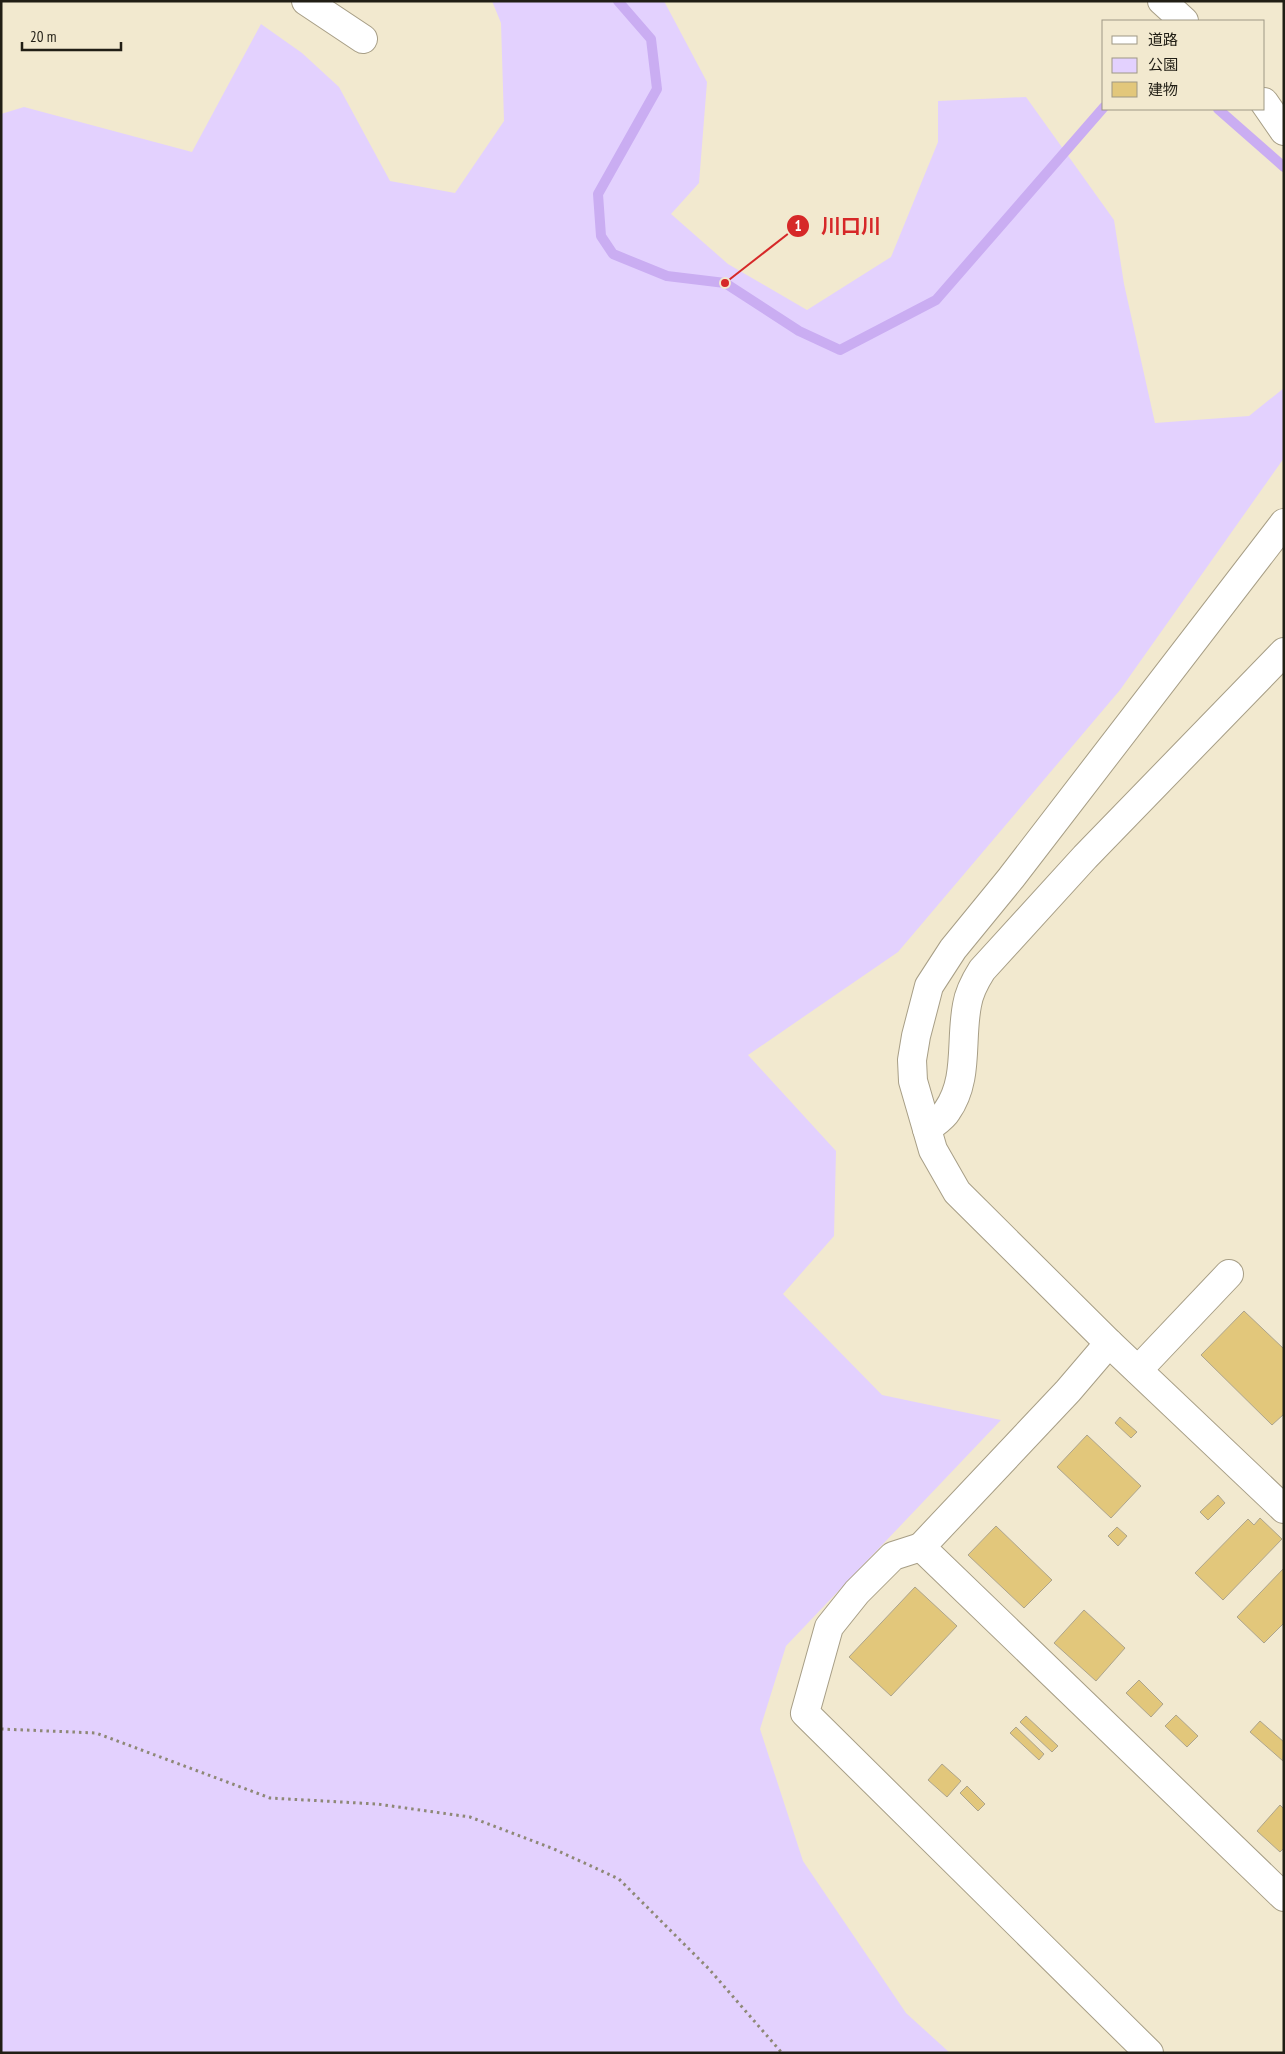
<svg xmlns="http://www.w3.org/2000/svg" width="1285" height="2054" font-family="'PT Sans Narrow','Noto Sans JP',sans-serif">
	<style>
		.green { fill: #e3d1fe }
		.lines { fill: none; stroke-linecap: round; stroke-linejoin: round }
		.stream { stroke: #caadf2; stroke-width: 10 }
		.building { fill: #e2c77b; stroke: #ada48c }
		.minor-casing { stroke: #a79e86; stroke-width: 30 }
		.path { stroke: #8e8876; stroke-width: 3; stroke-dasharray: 2.5 4; stroke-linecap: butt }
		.minor { stroke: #fff; stroke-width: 28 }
		.leader { fill: none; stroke: #d62828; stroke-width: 2 }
		.callout-dot { fill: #d62828; stroke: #f2e9cf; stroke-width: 2 }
		.mark-label { font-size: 15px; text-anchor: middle; font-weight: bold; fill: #fff }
		.callout-label { font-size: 20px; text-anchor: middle; font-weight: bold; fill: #d62828; stroke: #f2e9cf; stroke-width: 4.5; stroke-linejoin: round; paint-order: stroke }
	</style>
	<rect width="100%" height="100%" fill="#f2e9cf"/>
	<polygon class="green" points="492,1 664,1 707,82 699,183 671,214 728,264 807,310 891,257 938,142 938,101 1026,97 1114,220 1124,284 1155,423 1249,416 1284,388 1284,458 1120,690 898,952 748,1055 836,1151 834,1236 783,1294 882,1395 1001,1420 786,1646 760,1729 803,1861 906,2013 950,2053 1,2053 1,114 24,107 192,152 261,24 302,53 339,87 390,181 455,193 504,121 501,23"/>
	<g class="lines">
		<g class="stream">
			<polyline points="618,1 651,39 657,89 598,194 601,236 613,254 667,276 725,283 799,331 840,350 936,300 1104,107"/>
			<polyline points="1218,109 1284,167"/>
		</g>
	</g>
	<g class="building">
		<polygon points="1244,1311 1284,1349 1284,1414 1272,1425 1201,1355"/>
		<polygon points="1120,1417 1137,1432 1131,1438 1115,1423"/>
		<polygon points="1087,1435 1141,1486 1111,1518 1057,1467"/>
		<polygon points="1218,1495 1225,1503 1208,1520 1200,1512"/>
		<polygon points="1260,1518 1282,1539 1223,1600 1195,1573 1248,1519 1254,1525"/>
		<polygon points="996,1526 1052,1580 1024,1608 968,1555"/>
		<polygon points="1117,1527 1127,1536 1118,1546 1108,1536"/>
		<polygon points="1284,1568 1284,1623 1264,1643 1237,1617"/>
		<polygon points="915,1587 957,1626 891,1696 849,1657"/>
		<polygon points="1084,1610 1125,1648 1096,1681 1054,1643"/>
		<polygon points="1139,1680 1163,1704 1151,1717 1126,1693"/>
		<polygon points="1176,1715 1198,1736 1187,1747 1165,1726"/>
		<polygon points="1026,1716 1058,1746 1052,1752 1020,1722"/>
		<polygon points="1260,1721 1284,1742 1283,1761 1250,1732"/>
		<polygon points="1016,1727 1044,1754 1039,1760 1010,1733"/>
		<polygon points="942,1764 961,1781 947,1797 928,1780"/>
		<polygon points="967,1786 985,1804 978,1811 960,1793"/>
		<polygon points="1280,1805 1284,1809 1284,1848 1280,1852 1257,1831"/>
	</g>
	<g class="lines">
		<defs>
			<g id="minor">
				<polyline points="306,1 363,39"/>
				<polyline points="1162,1 1184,21"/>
				<polyline points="1264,102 1284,131"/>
				<polyline points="1284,523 1011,878 953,949 929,986 916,1036 912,1060 913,1081 933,1150 957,1192 1109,1343 1284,1509"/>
				<path d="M927 1129C933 1124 943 1118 947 1111 969 1080 960 1041 967 1005 969 992 975 981 982 970L1085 857 1284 652"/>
				<polyline points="1109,1343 1068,1391 921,1547 1284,1897"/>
				<polyline points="1138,1370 1229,1274"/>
				<polyline points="921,1547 893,1556 857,1592 829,1627 805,1713 1149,2053"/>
			</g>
		</defs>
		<use href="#minor" class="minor-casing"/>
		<polyline class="path" points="1,1729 96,1733 270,1798 377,1804 470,1817 554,1849 619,1879 709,1969 782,2053"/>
		<use href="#minor" class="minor"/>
	</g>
	<path class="leader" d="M725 283L798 226"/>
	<g class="callout-dot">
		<circle cx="725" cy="283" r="5"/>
		<circle cx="798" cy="226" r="12"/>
	</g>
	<g class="mark-label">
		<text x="798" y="231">1</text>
	</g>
	<g class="callout-label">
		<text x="851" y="233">川口川</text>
	</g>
	<rect width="1285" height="2054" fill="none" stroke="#211e15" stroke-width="5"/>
	<rect x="1102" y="20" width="162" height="90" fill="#f2e9cf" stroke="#9e9885"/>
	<rect x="1112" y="36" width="25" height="8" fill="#ffffff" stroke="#9e9885"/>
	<text x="1148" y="45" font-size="15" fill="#211e15">道路</text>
	<rect x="1112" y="58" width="25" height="15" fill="#e3d1fe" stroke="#9e9885"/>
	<text x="1148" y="70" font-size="15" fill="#211e15">公園</text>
	<rect x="1112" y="82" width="25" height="15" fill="#e2c77b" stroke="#9e9885"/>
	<text x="1148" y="95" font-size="15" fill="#211e15">建物</text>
	<path d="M22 42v8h99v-8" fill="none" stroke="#211e15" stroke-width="2.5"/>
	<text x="30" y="42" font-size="15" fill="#211e15" stroke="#f2e9cf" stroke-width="4" paint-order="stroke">20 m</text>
</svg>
